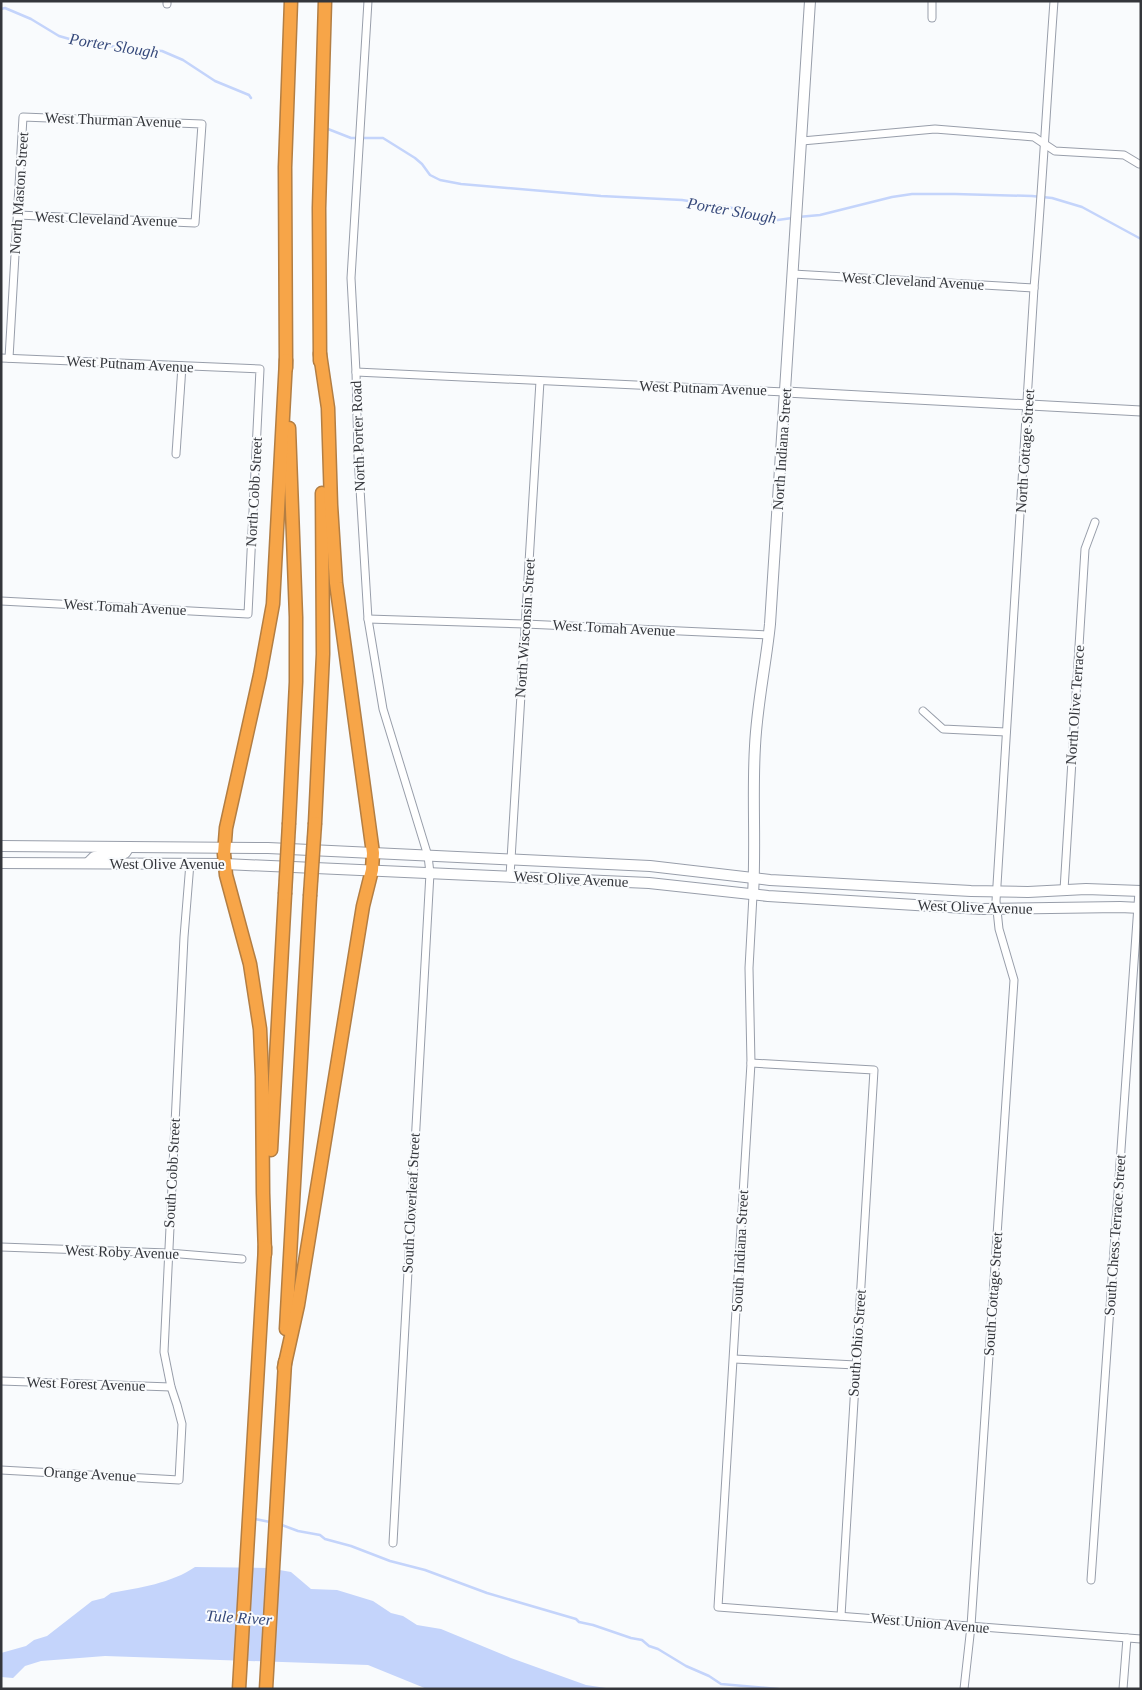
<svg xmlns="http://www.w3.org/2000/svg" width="1142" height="1690" font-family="'Times New Roman',serif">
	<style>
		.water { fill: #c4d4fb }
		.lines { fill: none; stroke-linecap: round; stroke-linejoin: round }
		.stream { stroke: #c4d4fb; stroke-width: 2.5 }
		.minor-casing { stroke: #989eaa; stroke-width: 9 }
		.tertiary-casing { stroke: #989eaa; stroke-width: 11 }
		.secondary-casing { stroke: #989eaa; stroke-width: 12 }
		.motorway-casing { stroke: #b37e43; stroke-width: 15 }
		.minor { stroke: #fff; stroke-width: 7 }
		.tertiary { stroke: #fff; stroke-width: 9 }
		.secondary { stroke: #fff; stroke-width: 10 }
		.motorway { stroke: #f7a548; stroke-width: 12 }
		.motorway-bridge-casing { stroke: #b37e43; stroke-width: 15; stroke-linecap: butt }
		.motorway-bridge { stroke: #f7a548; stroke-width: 12 }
		.labels { text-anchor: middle; stroke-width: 4; stroke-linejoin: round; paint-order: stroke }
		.street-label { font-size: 15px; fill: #34363b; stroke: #f9fbfd }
		.water-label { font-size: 16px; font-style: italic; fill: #36497b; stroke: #f9fbfd }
	</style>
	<rect width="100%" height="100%" fill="#f9fbfd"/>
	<path class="water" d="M195 1567 268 1568 291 1572 311 1589 337 1590 373 1601 391 1613 403 1616 417 1625 441 1629 511 1658 586 1685 613 1689H427L368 1665 105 1656 41 1661 25 1666 13 1678 1 1677V1653L26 1646 34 1640 47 1636 92 1601 104 1598 111 1593C139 1588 172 1583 195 1567Z"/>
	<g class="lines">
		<g class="stream">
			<polyline points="1,9 5,8 31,19 59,36 87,44 162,51 183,60 215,81 249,95 251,98"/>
			<polyline points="328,129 351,138 383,138 415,158 422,164 430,175 440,180 461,184 601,196 682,200 727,207 766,215 778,220 792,218"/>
			<polyline points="798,217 820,215 892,197 912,194 955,194 1032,196 1052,198 1082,207 1141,239"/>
			<polyline points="255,1519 270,1522"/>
			<polyline points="282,1525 298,1531 320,1535 325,1539 351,1546 390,1561 425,1570 487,1593 576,1619 579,1622 593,1625 631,1638 642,1640 649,1646 658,1649 686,1666 709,1676 721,1684 778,1689"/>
		</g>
		<defs>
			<g id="minor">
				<polyline points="368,1 351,278 356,372 358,456 368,619 383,709 428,856 430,873 393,1543"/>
				<polyline points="167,4 167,1"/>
				<polyline points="932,18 932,1"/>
				<polyline points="802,141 935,129 1034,137 1055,151 1124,155 1139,164"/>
				<polyline points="793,274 1034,288"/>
				<polyline points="1,358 260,369 248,614 1,601"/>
				<polyline points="9,358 23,117 202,124 195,223 18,215"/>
				<polyline points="356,372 786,392"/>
				<polyline points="176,454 182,366"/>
				<polyline points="368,619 525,624 769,635"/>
				<polyline points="923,711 943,729 1006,732"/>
				<polyline points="510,876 540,381"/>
				<polyline points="1064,890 1085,549 1095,522"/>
				<polyline points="753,895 749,968 751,1063 718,1607 1141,1639"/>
				<polyline points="751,1063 874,1070 841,1616"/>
				<polyline points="1,1247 168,1253 242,1259"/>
				<polyline points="734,1359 856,1365"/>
				<polyline points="1,1381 171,1387"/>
				<polyline points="1,1470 179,1480 182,1424 177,1405 171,1387 164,1352 184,937 190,863"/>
				<polyline points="1091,1580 1139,891"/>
				<path d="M964 1689 971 1626 1014 980 999 929 996 901 1034 288C1042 192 1047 97 1054 1"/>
				<polyline points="1123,1689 1127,1638"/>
			</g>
			<polyline id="tertiary" points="786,392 1141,411"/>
			<g id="secondary">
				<polyline points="1,846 268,848 650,866 770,880 971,891 1028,892 1086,889 1141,891"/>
				<polyline points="1,863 225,864 649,883 768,896 981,909 1120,907 1141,908"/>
				<polyline points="88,863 94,857 98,856 125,853 129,847"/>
				<path d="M753 895C756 845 752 796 755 746 757 704 766 664 770 624L810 1"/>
			</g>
			<g id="motorway">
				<polyline points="320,361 319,208 325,1"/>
				<polyline points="286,368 285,167 291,1"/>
				<polyline points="289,428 296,617 296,682 289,823"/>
				<polyline points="315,823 323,654 322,493"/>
				<polyline points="271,1150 285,894"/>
				<polyline points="265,1254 263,1193 262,1076 260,1029 250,964 226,875 224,854 226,828 260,675 273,604 286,360"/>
				<polyline points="286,1329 310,896"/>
				<polyline points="284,1368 298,1305 363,906 372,870 373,853 336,583 331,505 328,408 320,354"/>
				<polyline points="239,1689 265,1247"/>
				<polyline points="266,1689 285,1362"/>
			</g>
		</defs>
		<use href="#minor" class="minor-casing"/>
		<use href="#tertiary" class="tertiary-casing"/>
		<use href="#secondary" class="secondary-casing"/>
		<use href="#motorway" class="motorway-casing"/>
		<use href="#minor" class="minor"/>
		<use href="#tertiary" class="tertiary"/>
		<use href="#secondary" class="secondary"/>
		<use href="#motorway" class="motorway"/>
		<defs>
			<g id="motorway-bridge">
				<polyline points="285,894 289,823"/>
				<polyline points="310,896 315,823"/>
			</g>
		</defs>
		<use href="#motorway-bridge" class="motorway-bridge-casing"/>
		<use href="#motorway-bridge" class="motorway-bridge"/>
	</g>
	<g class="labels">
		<g class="street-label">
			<text transform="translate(113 120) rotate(2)" y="5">West Thurman Avenue</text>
			<text transform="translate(19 193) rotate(-86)" y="5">North Maston Street</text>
			<text transform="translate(106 219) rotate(2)" y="5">West Cleveland Avenue</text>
			<text transform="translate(913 281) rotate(3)" y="5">West Cleveland Avenue</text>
			<text transform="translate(130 364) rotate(3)" y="5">West Putnam Avenue</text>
			<text transform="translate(703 388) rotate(2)" y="5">West Putnam Avenue</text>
			<text transform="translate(358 436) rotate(-92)" y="5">North Porter Road</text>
			<text transform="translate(782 449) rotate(-86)" y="5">North Indiana Street</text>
			<text transform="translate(1025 451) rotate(-86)" y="5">North Cottage Street</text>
			<text transform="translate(254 492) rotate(-87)" y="5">North Cobb Street</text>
			<text transform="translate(125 607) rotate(3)" y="5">West Tomah Avenue</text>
			<text transform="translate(525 628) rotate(-86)" y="5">North Wisconsin Street</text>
			<text transform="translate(614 628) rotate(3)" y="5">West Tomah Avenue</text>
			<text transform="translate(1075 705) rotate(-86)" y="5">North Olive Terrace</text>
			<text x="167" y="869">West Olive Avenue</text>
			<text transform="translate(571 879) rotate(3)" y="5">West Olive Avenue</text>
			<text transform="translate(975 907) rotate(2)" y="5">West Olive Avenue</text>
			<text transform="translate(172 1173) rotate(-87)" y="5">South Cobb Street</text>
			<text transform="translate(411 1203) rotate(-87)" y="5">South Cloverleaf Street</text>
			<text transform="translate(1115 1235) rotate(-86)" y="5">South Chess Terrace Street</text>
			<text transform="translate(740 1251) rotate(-87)" y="5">South Indiana Street</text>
			<text transform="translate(122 1252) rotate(2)" y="5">West Roby Avenue</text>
			<text transform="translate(993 1294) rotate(-86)" y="5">South Cottage Street</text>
			<text transform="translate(857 1343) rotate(-86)" y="5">South Ohio Street</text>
			<text transform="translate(86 1384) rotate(2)" y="5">West Forest Avenue</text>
			<text transform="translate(90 1474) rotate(3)" y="5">Orange Avenue</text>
			<text transform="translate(930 1623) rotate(5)" y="5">West Union Avenue</text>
		</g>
		<g class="water-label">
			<text transform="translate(114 45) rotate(9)" y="6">Porter Slough</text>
			<text transform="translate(732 210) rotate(10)" y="6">Porter Slough</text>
			<text transform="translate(239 1617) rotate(4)" y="6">Tule River</text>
		</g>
	</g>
	<rect width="1142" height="1690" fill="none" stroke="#34363b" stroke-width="5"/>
</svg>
